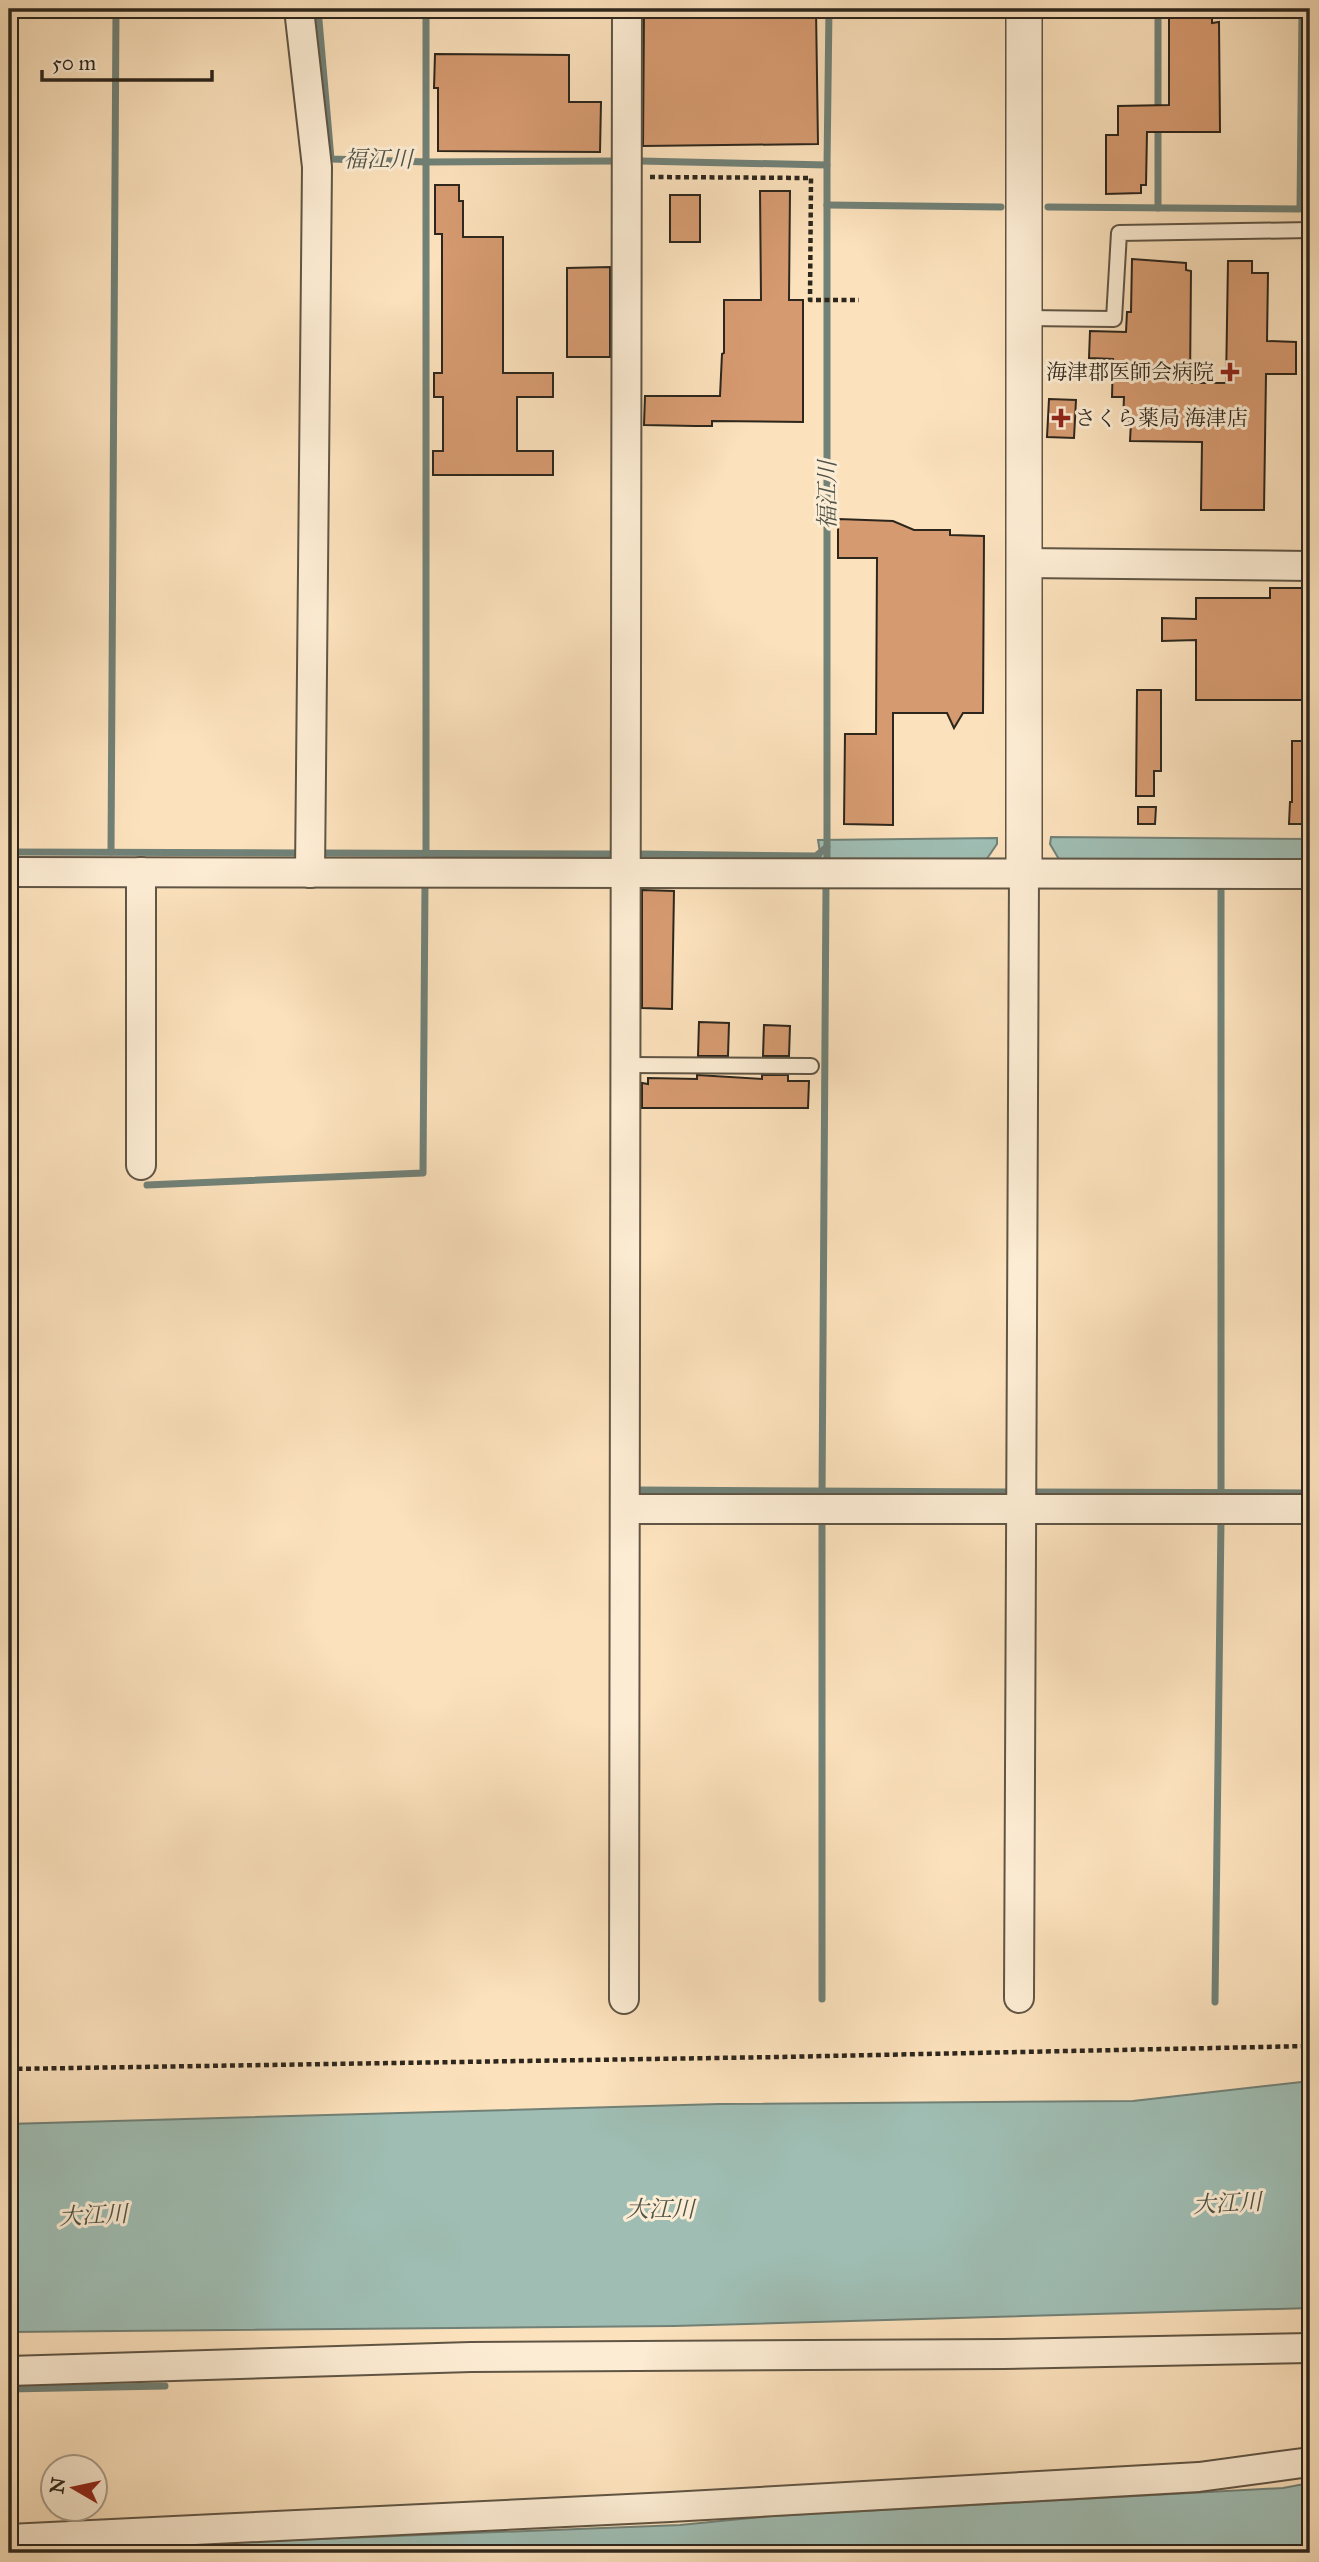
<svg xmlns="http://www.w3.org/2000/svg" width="1319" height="2562" font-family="'IM FELL Great Primer','Noto Serif JP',serif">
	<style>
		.water { fill: #9fbdb3; stroke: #718177; stroke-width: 2 }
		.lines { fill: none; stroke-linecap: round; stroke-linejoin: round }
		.stream { stroke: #718177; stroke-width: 7 }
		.building { fill: #d69a70; stroke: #2d261c; stroke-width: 2 }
		.service-casing { stroke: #605544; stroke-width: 18 }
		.minor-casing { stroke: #605544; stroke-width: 32 }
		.tertiary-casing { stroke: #605544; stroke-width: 38 }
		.path { stroke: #2d261c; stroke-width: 4.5; stroke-dasharray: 5 3.5; stroke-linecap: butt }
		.service { stroke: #fcecd3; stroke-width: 14 }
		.minor { stroke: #fcecd3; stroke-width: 28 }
		.tertiary { stroke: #fcecd3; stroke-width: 35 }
		.poi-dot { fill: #8f2418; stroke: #fcecd3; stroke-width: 2.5 }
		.labels { text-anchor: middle; stroke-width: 6; stroke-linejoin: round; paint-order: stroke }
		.poi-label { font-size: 21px; fill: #2d261c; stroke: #fcecd3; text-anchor: end }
		.water-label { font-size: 23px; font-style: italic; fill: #4f5349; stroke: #fcecd3 }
	</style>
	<rect width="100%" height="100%" fill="#fbe1bc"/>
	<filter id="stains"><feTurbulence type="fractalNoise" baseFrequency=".00286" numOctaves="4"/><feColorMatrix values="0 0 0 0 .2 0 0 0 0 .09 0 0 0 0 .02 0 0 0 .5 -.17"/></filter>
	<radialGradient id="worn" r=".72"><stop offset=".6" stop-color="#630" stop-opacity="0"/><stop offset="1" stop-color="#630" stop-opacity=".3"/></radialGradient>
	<g class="water">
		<polygon points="1051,837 1310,839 1310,860 1060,861 1050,844"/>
		<polygon points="997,838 997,844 986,860 821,859 818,840"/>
		<polygon points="1310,2081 1310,2308 674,2326 9,2332 9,2124 719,2104 1133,2101"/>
		<polygon points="1310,2483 1310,2553 9,2553 9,2551 680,2525 771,2516 1283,2488"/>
	</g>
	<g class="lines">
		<g class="stream">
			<polyline points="318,9 331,159 428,162 617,161"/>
			<polyline points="1158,113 1158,9"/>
			<polyline points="640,161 827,165 827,859"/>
			<polyline points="827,165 829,9"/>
			<polyline points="827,205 1001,207"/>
			<polyline points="1048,207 1300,209 1302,9"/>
			<polyline points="1158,208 1158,125"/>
			<polyline points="9,852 300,853"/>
			<polyline points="111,852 116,9"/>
			<polyline points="321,853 615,854"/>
			<polyline points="641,854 816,856 827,847"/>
			<polyline points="426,860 426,9"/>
			<polyline points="147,1185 423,1173 425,883"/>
			<polyline points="639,1490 1011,1492"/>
			<polyline points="1031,1492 1310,1493"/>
			<polyline points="822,1497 826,885"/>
			<polyline points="1221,1499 1221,886"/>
			<polyline points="822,1999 822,1517"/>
			<polyline points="1215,2002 1221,1520"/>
			<polyline points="9,2389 165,2386"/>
		</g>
	</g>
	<g class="building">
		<polygon points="644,9 816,9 818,144 643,146"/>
		<polygon points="1169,9 1212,9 1212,23 1219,22 1220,132 1147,132 1146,185 1141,185 1141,193 1106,194 1106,135 1118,135 1118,106 1169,105"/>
		<polygon points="435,54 569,55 569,102 601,102 600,152 438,151 438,88 434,88"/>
		<polygon points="435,185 459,185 459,201 463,201 463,237 503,237 503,373 553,373 553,397 517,397 517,451 553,451 553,475 433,475 433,451 443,451 443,397 434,397 434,373 442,373 442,234 435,234"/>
		<polygon points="760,191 790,191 789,300 803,300 803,422 712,421 712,426 695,426 644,425 645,396 720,396 722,354 724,353 724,300 761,300"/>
		<rect x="670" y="195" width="30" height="47"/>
		<polygon points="1132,259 1186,263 1186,270 1191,271 1190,383 1226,383 1228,261 1252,261 1252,273 1268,273 1267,341 1296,342 1296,374 1266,374 1264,510 1201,510 1202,442 1130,441 1131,422 1123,422 1124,397 1112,397 1113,359 1089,358 1090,331 1126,332 1127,312 1131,312"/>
		<polygon points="610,267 610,357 567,357 567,268"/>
		<polygon points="1049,399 1076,400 1074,438 1047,437"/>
		<polygon points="838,519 893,521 914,530 950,530 950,535 984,536 983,713 963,713 954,728 947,713 893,713 893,825 844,824 845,734 876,734 877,558 838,558"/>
		<polygon points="1270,588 1309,588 1310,700 1196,700 1196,640 1162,641 1162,618 1196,619 1196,598 1270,598"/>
		<polygon points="1137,690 1161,690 1161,771 1154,771 1154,796 1136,796"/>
		<polygon points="1292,741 1310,741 1310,824 1289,824 1290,802 1292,802"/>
		<polygon points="1138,807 1156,807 1155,824 1138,824"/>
		<polygon points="642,890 674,891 672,1009 642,1008"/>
		<polygon points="699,1022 729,1023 728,1056 698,1056"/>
		<polygon points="764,1025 790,1026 789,1056 763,1056"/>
		<polygon points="697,1075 762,1079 762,1075 788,1075 788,1081 809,1081 808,1108 642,1108 642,1083 648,1084 648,1078 697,1079"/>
	</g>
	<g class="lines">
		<defs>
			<g id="service">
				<polyline points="1025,318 1114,319 1119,233 1310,230"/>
				<polyline points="625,1065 811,1066"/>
			</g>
			<g id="minor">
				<polyline points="299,9 317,167 310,873"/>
				<polyline points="1024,563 1310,566"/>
				<polyline points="9,872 1310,874"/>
				<polyline points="141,1165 141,872"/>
				<polyline points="625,1509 1310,1509"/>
				<polyline points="1019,1998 1024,873"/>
				<polyline points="624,1999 627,9"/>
				<polyline points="9,2371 471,2357 1004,2354 1310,2348"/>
				<polyline points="9,2539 670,2507 1199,2477 1310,2462"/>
			</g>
			<polyline id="tertiary" points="1024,873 1024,9"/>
		</defs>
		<use href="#service" class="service-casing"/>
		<use href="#minor" class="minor-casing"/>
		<use href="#tertiary" class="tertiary-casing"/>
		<g class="path">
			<polyline points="650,177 811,178 810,300 859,300"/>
			<polyline points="9,2069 779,2057 1310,2046"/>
		</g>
		<use href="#service" class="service"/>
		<use href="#minor" class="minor"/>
		<use href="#tertiary" class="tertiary"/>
	</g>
	<g class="poi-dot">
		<path d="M1226.5 361.5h7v7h7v7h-7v7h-7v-7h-7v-7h7z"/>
		<path d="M1057.5 407.5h7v7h7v7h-7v7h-7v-7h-7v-7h7z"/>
	</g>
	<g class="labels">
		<g class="poi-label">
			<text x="1214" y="379">海津郡医師会病院</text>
			<text x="1075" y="425" text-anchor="start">さくら薬局 海津店</text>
		</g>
		<g class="water-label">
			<text x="378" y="167">福江川</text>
			<text transform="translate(827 495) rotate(-90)" y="8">福江川</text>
			<text transform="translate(1227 2203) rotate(-3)" y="8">大江川</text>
			<text x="660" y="2217">大江川</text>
			<text transform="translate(93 2215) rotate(-3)" y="8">大江川</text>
		</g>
	</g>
	<rect width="1319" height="2562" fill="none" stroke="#fbe1bc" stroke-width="35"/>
	<rect x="10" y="10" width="1298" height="2541" fill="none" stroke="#2d261c" stroke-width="3.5"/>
	<rect x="18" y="18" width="1284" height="2527" fill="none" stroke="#2d261c" stroke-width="2"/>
	<g transform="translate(74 2488) rotate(279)"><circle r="33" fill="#fcecd3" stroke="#a99d8a" stroke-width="2"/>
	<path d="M0-5L12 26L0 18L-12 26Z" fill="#8f2418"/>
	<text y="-10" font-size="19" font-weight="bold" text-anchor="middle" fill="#2d261c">N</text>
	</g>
	<path d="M42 70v10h170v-10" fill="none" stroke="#2d261c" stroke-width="3.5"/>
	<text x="52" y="70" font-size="21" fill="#2d261c" stroke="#fcecd3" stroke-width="5" paint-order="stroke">50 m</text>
	<rect width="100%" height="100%" filter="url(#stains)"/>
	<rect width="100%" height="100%" fill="url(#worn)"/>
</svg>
